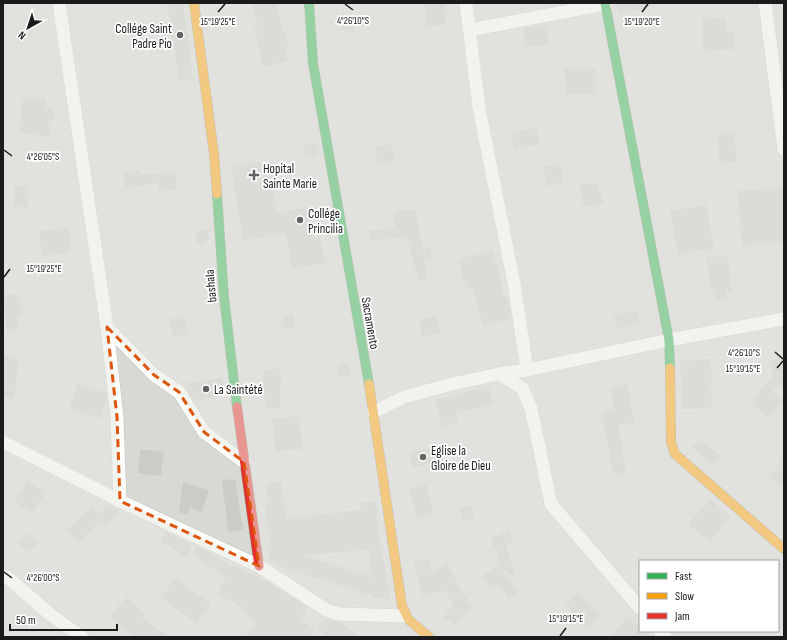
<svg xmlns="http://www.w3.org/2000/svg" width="787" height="640" font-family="'Sofia Sans Condensed',sans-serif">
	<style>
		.residential { fill: #d8d8d5; fill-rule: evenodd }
		.building { fill: #cccbc7; fill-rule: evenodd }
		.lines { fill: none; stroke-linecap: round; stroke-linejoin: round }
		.street-casing { stroke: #c2c2c0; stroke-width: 14 }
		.fast-casing { stroke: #8e927e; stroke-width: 10 }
		.slow-casing { stroke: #8e927e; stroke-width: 10 }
		.jam-casing { stroke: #8e927e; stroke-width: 10 }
		.street { stroke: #fcfcfb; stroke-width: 13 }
		.fast { stroke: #30b455; stroke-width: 9 }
		.slow { stroke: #ff9f0a; stroke-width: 9 }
		.jam { stroke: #e5322d; stroke-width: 9 }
		.marked { fill: none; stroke: #de560d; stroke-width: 3; stroke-dasharray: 8 5; stroke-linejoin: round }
		.ticks { fill: none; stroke: #1b1b1b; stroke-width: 1.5 }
		.poi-dot { fill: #636361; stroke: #fff; stroke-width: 1.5 }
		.labels { text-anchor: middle; stroke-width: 3.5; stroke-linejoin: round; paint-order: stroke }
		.poi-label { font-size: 13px; fill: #1b1b1b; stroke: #fff; text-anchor: start }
		.street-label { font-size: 13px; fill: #1b1b1b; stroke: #fff }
		.ticks-label { font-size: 10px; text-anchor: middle; fill: #1b1b1b; stroke: #fff; stroke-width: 3.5; stroke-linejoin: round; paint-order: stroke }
	</style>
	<rect width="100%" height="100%" fill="#e9e9e4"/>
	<path class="residential" d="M3 3H784V637H3ZM640 561H778V631H640Z"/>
	<g class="building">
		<polygon points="167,3 183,3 193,79 179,81"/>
		<polygon points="253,3 277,3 283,31 285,30 289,47 285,48 288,61 263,67 254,28 258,27"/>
		<polygon points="425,3 444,3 445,25 426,26"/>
		<polygon points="616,3 650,3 650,6 619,15"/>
		<polygon points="352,16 354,29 342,30 340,17"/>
		<polygon points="726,18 727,32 734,31 735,49 703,51 702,19"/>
		<polygon points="547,26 549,45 525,47 523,28"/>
		<polygon points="595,68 596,94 566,94 565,69"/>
		<polygon points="45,98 47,109 52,108 54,119 48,122 51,137 20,133 22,100"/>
		<polygon points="536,128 540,144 514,149 511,133"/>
		<polygon points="734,132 737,162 720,164 717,134"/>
		<polygon points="316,143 318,156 305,157 304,144"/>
		<polygon points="391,144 395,160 378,163 375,147"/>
		<polygon points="259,162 259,164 274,162 277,183 272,184 277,213 310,207 315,237 320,236 325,263 292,269 286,234 243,240 231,166"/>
		<polygon points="559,163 563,182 548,187 543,167"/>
		<polygon points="140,170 141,174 176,173 177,190 159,191 158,183 126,189 123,173"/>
		<polygon points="597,183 604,204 584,207 579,185"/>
		<polygon points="27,186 28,207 15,207 14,187"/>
		<polygon points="784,187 784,242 742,245 738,191"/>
		<polygon points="706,205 714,248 678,254 670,211"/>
		<polygon points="416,209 422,250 430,247 433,259 424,262 427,280 419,282 407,237 370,241 369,230 395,229 393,212"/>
		<polygon points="68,228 71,253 42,256 39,231"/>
		<polygon points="208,229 209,239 197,245 195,232"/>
		<polygon points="493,251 504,296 506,295 509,305 511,318 484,327 472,288 466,289 459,259"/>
		<polygon points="727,255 732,290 726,291 727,298 715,300 714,293 712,293 706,258"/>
		<polygon points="19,294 21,316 17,316 19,330 7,332 3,295"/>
		<polygon points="637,311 640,324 617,329 614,316"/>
		<polygon points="184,315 188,334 173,338 169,319"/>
		<polygon points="294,315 295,327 284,328 283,316"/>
		<polygon points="436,316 440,333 422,337 419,320"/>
		<polygon points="784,353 784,388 782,385 772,391 783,400 769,418 750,403 774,374 768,364"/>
		<polygon points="3,354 19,359 14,399 3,396"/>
		<polygon points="711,359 712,385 711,385 712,408 682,409 680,361"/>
		<polygon points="349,364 350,376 339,377 338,365"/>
		<polygon points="279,367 283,381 280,382 280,408 265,408 263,371"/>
		<polygon points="223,377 225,395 194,401 187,390 186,383"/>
		<polygon points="77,383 106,393 107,399 100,419 69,409"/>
		<polygon points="627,384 634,422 618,425 626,472 613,474 602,412 614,409 610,387"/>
		<polygon points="489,387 493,405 456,413 458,422 442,426 435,399"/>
		<polygon points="299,416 302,449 276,451 272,419"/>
		<polygon points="699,439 721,456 713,465 692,448"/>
		<polygon points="434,447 438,461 413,468 409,453"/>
		<polygon points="140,449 164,452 161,476 138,473"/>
		<polygon points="784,458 784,488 769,477"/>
		<polygon points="235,479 243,530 228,532 222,480"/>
		<polygon points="27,481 46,492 33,513 14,501"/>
		<path d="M281 481 286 518 361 510 360 503 376 501 382 561 384 560 390 599 372 598V596L270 563 268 549 270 542 265 505H269L266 483ZM369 550 372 577 302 555Z"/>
		<polygon points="183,482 209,490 202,512 190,508 188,515 179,512"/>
		<polygon points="426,484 434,514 417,518 409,489"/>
		<polygon points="710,499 730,517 710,542 688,525"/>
		<polygon points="108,504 119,510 106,527 100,522 78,542 67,530 92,506 100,514"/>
		<polygon points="471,505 474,518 463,521 460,508"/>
		<polygon points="509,530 514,541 506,545 514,573 509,575 506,570 502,571 518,591 509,599 496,583 490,587 482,576 497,565 500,569 497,558 500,557 490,539"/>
		<polygon points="167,532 192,544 187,557 161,542"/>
		<polygon points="26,533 38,543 29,553 17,543"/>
		<polygon points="197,546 212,553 234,568 235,566 255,576 260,577 308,607 301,619 315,630 310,637 245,637 257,620 241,612 243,608 217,594 226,577 192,554"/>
		<polygon points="428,558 432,572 447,564 472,608 465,612 455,625 444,617 453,605 445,590 423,596 414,562"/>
		<polygon points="175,578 211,604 197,624 161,598"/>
		<polygon points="578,592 600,615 587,627 565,605"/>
		<polygon points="127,597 146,614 142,618 170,637 136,637 129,632 128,633 109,616"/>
		<polygon points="627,617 640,627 640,631 645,631 652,637 611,637"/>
		<polygon points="326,619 341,622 359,637 327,637 318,629"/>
	</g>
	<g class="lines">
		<defs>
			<g id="street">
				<polyline points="59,3 107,327 117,417 120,501"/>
				<polyline points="466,3 479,108 514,283 527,370"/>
				<polyline points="765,3 784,149"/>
				<polyline points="470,30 605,4"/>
				<polyline points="107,327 154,375 179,392 204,432 244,462"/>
				<polyline points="499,374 522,388 531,408 551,504 640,608"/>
				<polyline points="374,412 404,397 452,384 499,374 527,370 669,340 784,319"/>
				<polyline points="3,442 120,501 259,566 328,611 340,614 405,616"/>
				<polyline points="3,576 7,577 51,615 82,637"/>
				<polyline points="660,631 665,637"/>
			</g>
			<g id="fast">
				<polyline points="309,3 313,63 369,384"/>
				<polyline points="605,3 669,340 670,368"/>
				<polyline points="217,194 224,297 237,407"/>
			</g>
			<g id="slow">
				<polyline points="194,3 214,154 217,194"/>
				<polyline points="670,368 671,442 675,454 784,549"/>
				<polyline points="369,384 402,606 409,620 429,637"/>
			</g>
			<polyline id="jam" points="237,407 259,566"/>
		</defs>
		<use href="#street" class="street-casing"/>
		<use href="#fast" class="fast-casing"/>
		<use href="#slow" class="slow-casing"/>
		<use href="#jam" class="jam-casing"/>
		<use href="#street" class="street"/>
		<use href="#fast" class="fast"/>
		<use href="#slow" class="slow"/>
		<use href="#jam" class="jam"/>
	</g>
	<path d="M0 0H787V640H0ZM107 327 154 375 179 392 204 432 244 462 259 566 120 501 117 417Z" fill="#e9e9e4" fill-opacity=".55" fill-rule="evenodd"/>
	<path class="marked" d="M107 327 154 375 179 392 204 432 244 462 259 566 120 501 117 417Z"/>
	<path class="ticks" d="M345 4 353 10M218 12 225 4M642 12 648 4M4 150 12 156M4 277 10 269M775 352 783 359M777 368 783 361M4 572 12 578M560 636 566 628"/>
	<g class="poi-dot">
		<circle cx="180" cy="35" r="4"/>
		<path d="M252 169h4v4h4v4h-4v4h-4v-4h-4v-4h4z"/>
		<circle cx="300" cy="220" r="4"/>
		<circle cx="206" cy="389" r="4"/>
		<circle cx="423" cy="457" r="4"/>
	</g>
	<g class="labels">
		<g class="poi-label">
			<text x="172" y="33" text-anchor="end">Collége Saint<tspan x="172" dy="15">Padre Pio</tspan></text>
			<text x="263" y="173">Hopital<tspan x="263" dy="15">Sainte Marie</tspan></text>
			<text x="308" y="218">Collége<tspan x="308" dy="15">Princilia</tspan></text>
			<text x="214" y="394">La Saintété</text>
			<text x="431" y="455">Eglise la<tspan x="431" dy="15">Gloire de Dieu</tspan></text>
		</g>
		<g class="street-label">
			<text transform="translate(210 286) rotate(-95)" y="5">bashala</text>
			<text transform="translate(371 323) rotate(80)" y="5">Sacramento</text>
		</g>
	</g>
	<g class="ticks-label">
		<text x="353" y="24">4°26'10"S</text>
		<text x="218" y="25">15°19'25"E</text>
		<text x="642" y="25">15°19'20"E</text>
		<text x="43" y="160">4°26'05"S</text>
		<text x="44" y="272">15°19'25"E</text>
		<text x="744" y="356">4°26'10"S</text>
		<text x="743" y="372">15°19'15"E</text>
		<text x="43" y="581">4°26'00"S</text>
		<text x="566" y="622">15°19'15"E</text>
	</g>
	<rect width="787" height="640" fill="none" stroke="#1b1b1b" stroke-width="8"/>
	<rect x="639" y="560" width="140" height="72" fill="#ffffff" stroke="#a4a4a4"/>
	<rect x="647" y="573" width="20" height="6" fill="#30b455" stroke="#a4a4a4"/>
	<text x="675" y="580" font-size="12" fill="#1b1b1b">Fast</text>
	<rect x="647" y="593" width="20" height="6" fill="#ff9f0a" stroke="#a4a4a4"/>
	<text x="675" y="600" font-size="12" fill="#1b1b1b">Slow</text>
	<rect x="647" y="613" width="20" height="6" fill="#e5322d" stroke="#a4a4a4"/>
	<text x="675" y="620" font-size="12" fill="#1b1b1b">Jam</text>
	<g transform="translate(28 28) rotate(219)" stroke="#ffffff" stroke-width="3" paint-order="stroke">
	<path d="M0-3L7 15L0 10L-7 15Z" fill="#1b1b1b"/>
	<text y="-6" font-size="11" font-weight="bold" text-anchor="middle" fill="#1b1b1b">N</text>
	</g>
	<path d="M10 624v6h107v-6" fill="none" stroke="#1b1b1b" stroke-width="2"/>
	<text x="16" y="624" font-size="12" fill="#1b1b1b" stroke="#ffffff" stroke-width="3" paint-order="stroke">50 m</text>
</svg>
